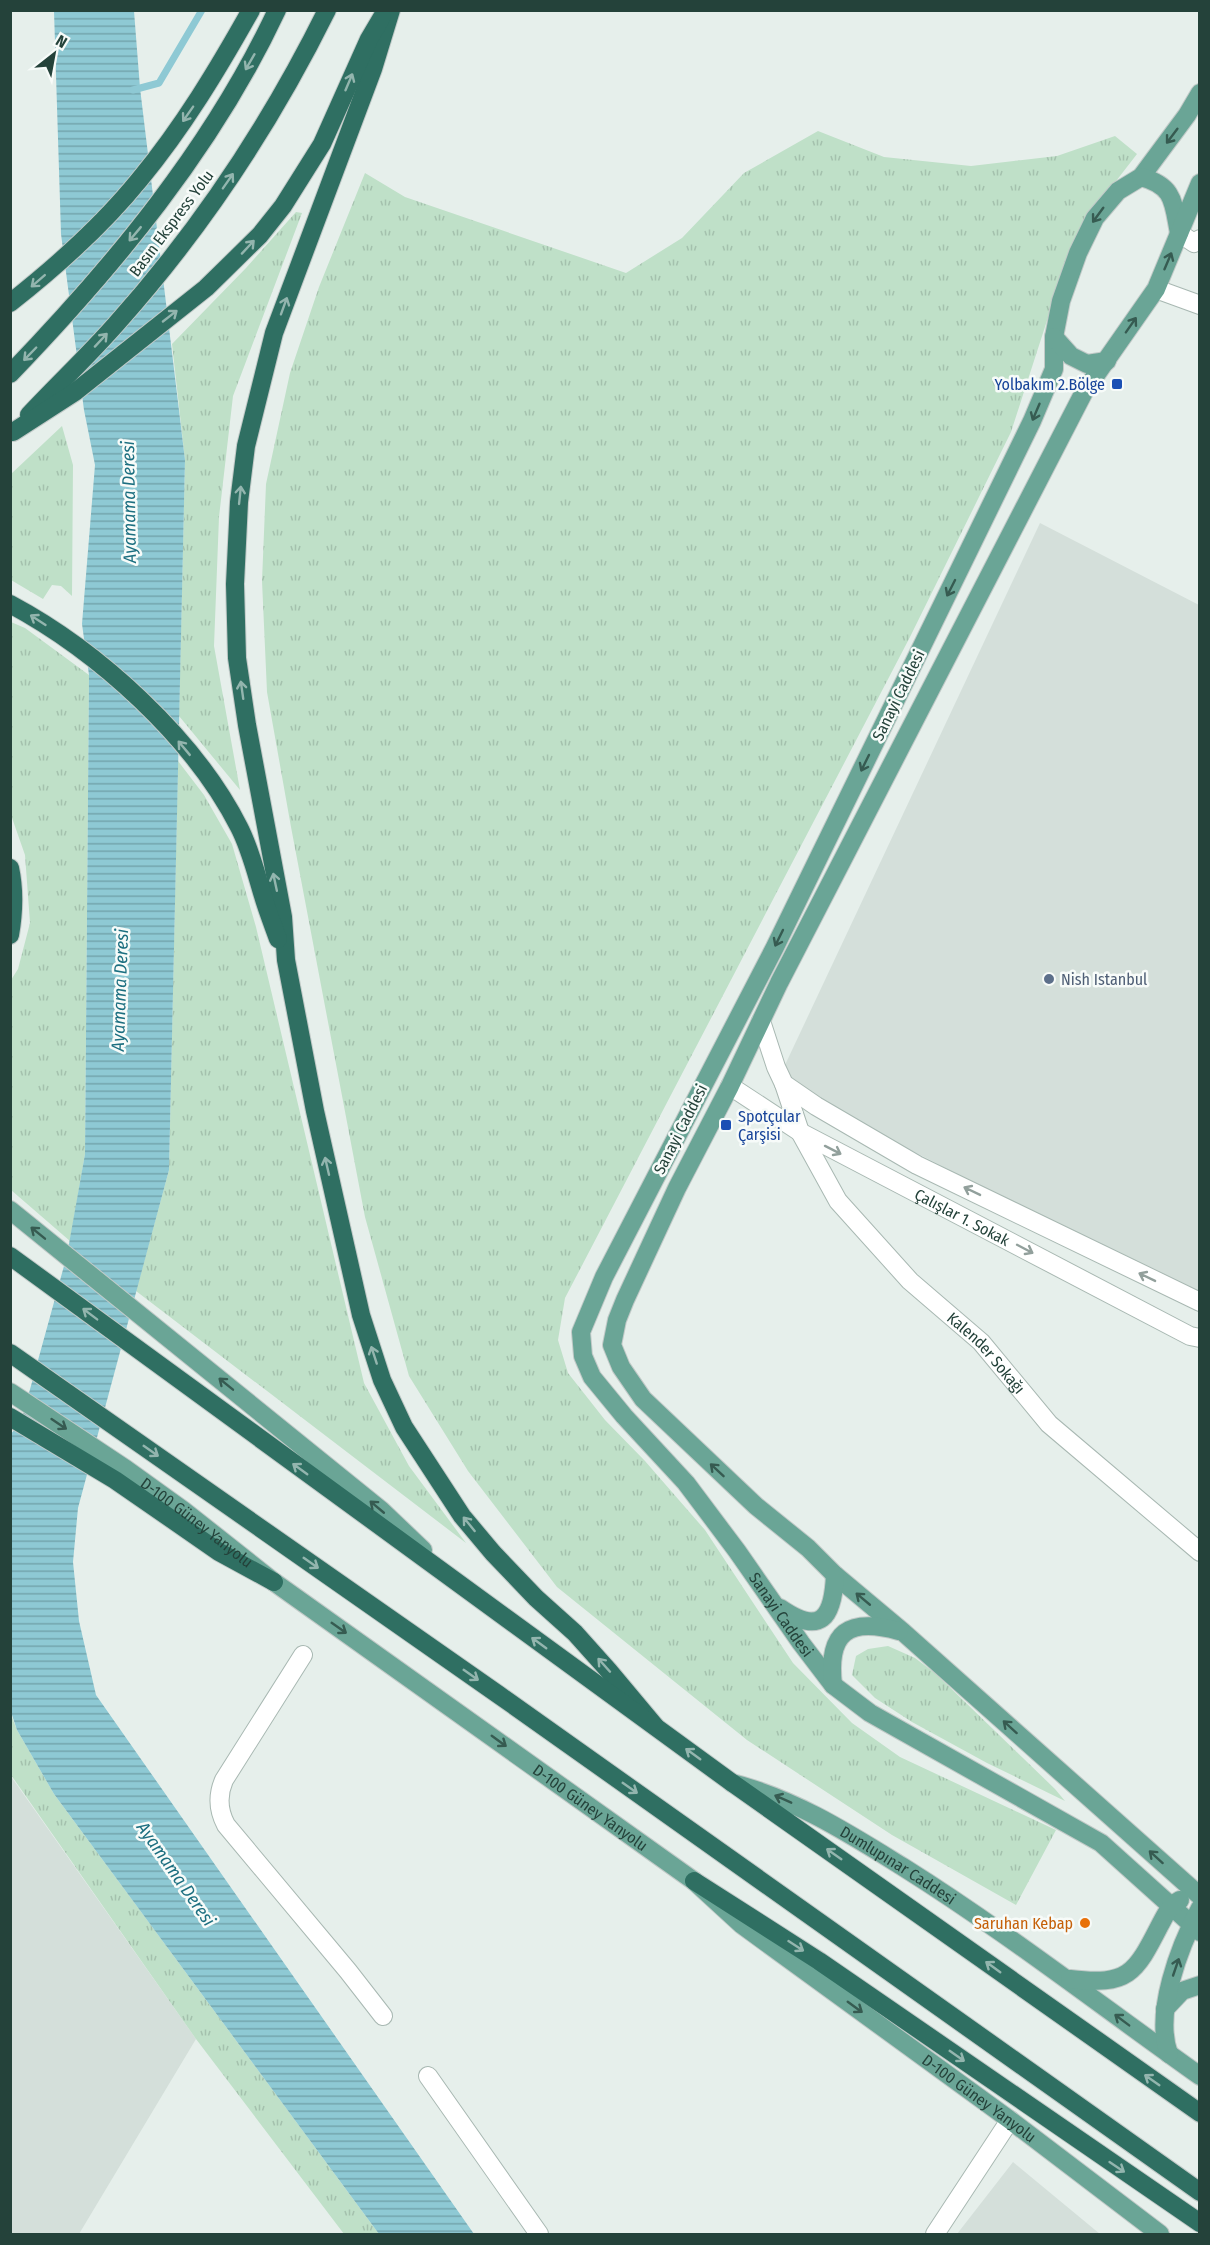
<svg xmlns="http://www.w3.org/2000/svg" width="1210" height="2245" font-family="'Fira Sans Condensed',sans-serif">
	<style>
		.built { fill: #d4dfda }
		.grass { fill: url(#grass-tufts) }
		.water { fill: url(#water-rules) }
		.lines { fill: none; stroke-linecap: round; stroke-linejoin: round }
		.stream { stroke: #8ec9d4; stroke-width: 7 }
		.minor-casing { stroke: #a8b8b2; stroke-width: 20 }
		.major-casing { stroke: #c2cac8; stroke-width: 20 }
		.highway-casing { stroke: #c2cac8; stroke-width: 20 }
		.minor { stroke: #fff; stroke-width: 18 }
		.major { stroke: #6aa596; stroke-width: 18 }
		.highway { stroke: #2f6f62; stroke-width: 18 }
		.oneway { stroke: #93b5ae }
		.oneway2 { stroke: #365b51 }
		.oneway3 { stroke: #92a09c }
		.transit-dot { fill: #1a4fb4; stroke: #f7fbf9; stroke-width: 2 }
		.service-dot { fill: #5c6f8a; stroke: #f7fbf9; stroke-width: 2 }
		.food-dot { fill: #e8710a; stroke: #f7fbf9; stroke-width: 2 }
		.labels { text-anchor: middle; stroke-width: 5; stroke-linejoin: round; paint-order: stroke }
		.street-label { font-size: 16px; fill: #24423a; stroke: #f7fbf9 }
		.transit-label { font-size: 16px; fill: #164399; stroke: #f7fbf9; text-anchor: end }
		.service-label { font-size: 16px; fill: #4e5e75; stroke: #f7fbf9; text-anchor: start }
		.food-label { font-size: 16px; fill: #c56008; stroke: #f7fbf9; text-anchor: end }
		.water-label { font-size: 18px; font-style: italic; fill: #1c6f80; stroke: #f7fbf9 }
	</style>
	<defs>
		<pattern id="grass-tufts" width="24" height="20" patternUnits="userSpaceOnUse" patternTransform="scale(1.5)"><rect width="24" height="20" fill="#bfe0c8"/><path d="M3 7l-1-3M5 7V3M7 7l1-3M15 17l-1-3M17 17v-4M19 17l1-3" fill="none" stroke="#a4c1ad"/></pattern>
		<pattern id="water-rules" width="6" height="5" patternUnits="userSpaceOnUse" patternTransform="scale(1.5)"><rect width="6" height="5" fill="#8ec9d4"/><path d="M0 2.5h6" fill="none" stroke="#74a5ad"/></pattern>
	</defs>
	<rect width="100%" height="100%" fill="#e6efeb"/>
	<g class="built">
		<polygon points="1040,523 1199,605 1199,1297 777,1082"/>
		<polygon points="10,1775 196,2039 79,2234 11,2234"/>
		<polygon points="1013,2162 1100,2234 957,2234"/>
	</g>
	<g class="grass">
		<polygon points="818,131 884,157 971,166 1057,156 1115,136 1137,154 1113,185 1065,265 1011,432 910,637 565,1298 558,1340 568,1373 605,1420 645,1461 705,1530 793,1663 852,1723 900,1757 1056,1830 1016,1905 892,1835 747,1740 557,1587 468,1471 409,1376 365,1217 291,827 267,692 262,581 266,484 290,373 319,287 365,173 405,197 626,273 682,238 744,173"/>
		<polygon points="296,212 302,213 233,396 219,517 214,646 240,790 179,716 185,460 172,344 246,268"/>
		<polygon points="62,426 73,465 72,596 61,586 52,585 43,599 11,580 11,474"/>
		<polygon points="11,622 25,628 89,675 85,1154 70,1241 11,1190 11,980 18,969 30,923 25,855 11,815"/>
		<polygon points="178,761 204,795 232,844 256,927 364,1383 409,1466 466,1543 136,1291 169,1170"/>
		<polygon points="888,1646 915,1658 935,1673 1055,1789 1065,1801 987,1763 912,1722 875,1698 852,1675 856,1656 868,1649"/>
		<polygon points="10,1712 17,1730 54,1794 379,2234 344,2234 196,2039 11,1775"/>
	</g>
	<polygon class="water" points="54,11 134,11 140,88 185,460 169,1170 78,1508 73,1562 79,1621 96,1695 474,2234 379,2234 54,1794 17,1730 11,1712 10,1435 21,1422 67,1255 85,1154 89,675 82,624 95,465 84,410 61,234"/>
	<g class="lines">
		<polyline class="stream" points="133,90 159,83 202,10"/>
		<defs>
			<g id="minor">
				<polyline points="1179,233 1194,243 1200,239"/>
				<polyline points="1156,289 1200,305"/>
				<polyline points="761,1021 776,1067 784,1084 816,1106 917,1165 1200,1302"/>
				<path id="s1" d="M784 1084 800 1132 838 1201 910 1281 981 1342 1049 1424 1200 1552"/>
				<path id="s2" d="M730 1086 800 1132 1190 1336 1200 1338"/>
				<path d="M303 1655 224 1780C217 1796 218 1810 226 1825L348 1971 383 2016"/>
				<polyline points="428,2076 539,2234"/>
				<polyline points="935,2234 1010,2120"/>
			</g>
			<g id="major">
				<path id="s3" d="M1200 93 1187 115 1141 177 1118 191 1095 218 1078 253 1061 301 1054 337V369L1032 421 775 947 604 1277 581 1332 583 1356 592 1377 624 1416 686 1483 737 1551 801 1643 833 1685 870 1713 1101 1843 1200 1932"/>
				<path d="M1141 177C1175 186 1173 203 1179 233"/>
				<polyline points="1200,183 1156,289 1084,392 779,983 730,1086 677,1188 625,1300 617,1320 612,1345 621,1367 643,1399 756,1506 808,1548 835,1575 903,1632 1200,1896"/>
				<polyline points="1054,337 1071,356 1087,364 1107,361"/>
				<polyline points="10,1210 381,1510 423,1550"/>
				<path id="s4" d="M10 1392 126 1469 183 1510 274 1582 694 1881 742 1925 1010 2120 1160 2234"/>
				<path d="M780 1608C821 1636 833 1618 835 1575"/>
				<path d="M833 1685C827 1632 848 1617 899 1631"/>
				<path id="s5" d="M732 1783C795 1799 848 1833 903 1867 1005 1931 1101 2006 1200 2076"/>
				<path d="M1070 1979C1128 1986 1135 1974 1160 1925 1166 1914 1169 1906 1180 1900"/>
				<polyline points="1165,2009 1182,1991 1200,1985"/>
				<path d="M1169 2054C1154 2013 1179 1947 1200 1908"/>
			</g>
			<g id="highway">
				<polyline points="391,10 373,69 274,333 246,446 239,502 235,584 237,658 247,725 283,917 286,960 315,1111 361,1315 382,1380 404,1427 462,1516 493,1553 536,1598 575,1633 609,1671 655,1726"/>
				<path d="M10 303C57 266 102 226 140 179 183 127 218 69 251 10"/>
				<path d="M10 374C114 266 213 147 277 10"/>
				<path d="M29 415C58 384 89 355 117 323 201 229 271 123 327 10"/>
				<polyline points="13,432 75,392 206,288 260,235 283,206 322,144 369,39 382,17"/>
				<path d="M10 604C98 651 194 738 239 827 250 848 256 873 263 896 267 910 273 925 278 939"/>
				<path d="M10 868C15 891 14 912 10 935"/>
				<polyline points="10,1256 731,1782 1200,2113"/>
				<polyline points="10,1353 499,1695 1200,2192"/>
				<polyline points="10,1417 115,1480 219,1552 274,1582"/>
				<polyline points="694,1881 819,1961 1200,2223"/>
			</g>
		</defs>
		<use href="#minor" class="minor-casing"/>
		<use href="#major" class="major-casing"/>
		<use href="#highway" class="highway-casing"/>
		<use href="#minor" class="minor"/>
		<use href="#major" class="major"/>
		<use href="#highway" class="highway"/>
	</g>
	<defs><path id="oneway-shaft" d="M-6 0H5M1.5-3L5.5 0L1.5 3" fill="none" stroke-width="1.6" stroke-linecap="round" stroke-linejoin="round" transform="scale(1.5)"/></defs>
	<g class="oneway">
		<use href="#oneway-shaft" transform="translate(250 62) rotate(120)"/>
		<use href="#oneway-shaft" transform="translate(349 82) rotate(-67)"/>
		<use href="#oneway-shaft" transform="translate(188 114) rotate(125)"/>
		<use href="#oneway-shaft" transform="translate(228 181) rotate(-55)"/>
		<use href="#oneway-shaft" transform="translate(135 234) rotate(130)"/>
		<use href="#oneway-shaft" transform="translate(248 247) rotate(-47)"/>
		<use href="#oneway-shaft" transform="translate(38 281) rotate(139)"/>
		<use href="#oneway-shaft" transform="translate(284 306) rotate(-70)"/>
		<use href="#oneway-shaft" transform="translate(170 316) rotate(-38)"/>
		<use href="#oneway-shaft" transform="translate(101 340) rotate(-47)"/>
		<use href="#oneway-shaft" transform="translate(30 354) rotate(134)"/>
		<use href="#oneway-shaft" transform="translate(240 495) rotate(-84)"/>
		<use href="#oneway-shaft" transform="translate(38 620) rotate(-147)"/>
		<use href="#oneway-shaft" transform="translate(242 690) rotate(-98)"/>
		<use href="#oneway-shaft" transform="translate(184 748) rotate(-130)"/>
		<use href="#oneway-shaft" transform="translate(275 882) rotate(-102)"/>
		<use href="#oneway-shaft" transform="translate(327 1166) rotate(-103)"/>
		<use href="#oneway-shaft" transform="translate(90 1314) rotate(-143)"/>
		<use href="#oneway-shaft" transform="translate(374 1355) rotate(-108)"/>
		<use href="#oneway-shaft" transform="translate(151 1451) rotate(35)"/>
		<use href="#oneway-shaft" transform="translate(300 1469) rotate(-144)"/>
		<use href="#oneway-shaft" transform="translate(469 1524) rotate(-129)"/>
		<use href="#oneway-shaft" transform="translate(311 1563) rotate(35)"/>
		<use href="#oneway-shaft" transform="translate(539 1643) rotate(-144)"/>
		<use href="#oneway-shaft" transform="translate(604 1665) rotate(-132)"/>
		<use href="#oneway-shaft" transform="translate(471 1675) rotate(35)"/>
		<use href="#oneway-shaft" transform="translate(693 1754) rotate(-144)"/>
		<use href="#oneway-shaft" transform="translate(630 1788) rotate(35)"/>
		<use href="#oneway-shaft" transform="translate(834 1854) rotate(-145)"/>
		<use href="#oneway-shaft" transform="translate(796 1946) rotate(33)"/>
		<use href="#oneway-shaft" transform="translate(993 1967) rotate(-144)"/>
		<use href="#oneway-shaft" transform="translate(957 2056) rotate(35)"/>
		<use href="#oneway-shaft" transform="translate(1152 2080) rotate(-145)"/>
		<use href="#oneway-shaft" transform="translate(1117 2167) rotate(34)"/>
	</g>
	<g class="oneway2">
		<use href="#oneway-shaft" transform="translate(1172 136) rotate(127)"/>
		<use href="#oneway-shaft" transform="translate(1098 215) rotate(126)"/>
		<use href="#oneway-shaft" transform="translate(1168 261) rotate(-67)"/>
		<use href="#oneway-shaft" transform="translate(1131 325) rotate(-55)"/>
		<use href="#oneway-shaft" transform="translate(1036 412) rotate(113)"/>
		<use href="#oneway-shaft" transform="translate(951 588) rotate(117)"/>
		<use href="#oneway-shaft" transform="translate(865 763) rotate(116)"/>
		<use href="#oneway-shaft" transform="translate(779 938) rotate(116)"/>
		<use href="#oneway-shaft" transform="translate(38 1233) rotate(-141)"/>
		<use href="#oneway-shaft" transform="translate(226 1384) rotate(-141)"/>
		<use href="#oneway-shaft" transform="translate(59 1424) rotate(34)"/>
		<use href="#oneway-shaft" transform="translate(717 1470) rotate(-137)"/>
		<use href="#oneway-shaft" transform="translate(377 1507) rotate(-140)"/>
		<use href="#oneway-shaft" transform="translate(863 1599) rotate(-140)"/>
		<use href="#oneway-shaft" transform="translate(339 1628) rotate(35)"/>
		<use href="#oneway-shaft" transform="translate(1010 1727) rotate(-138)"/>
		<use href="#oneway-shaft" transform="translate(499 1741) rotate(36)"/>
		<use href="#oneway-shaft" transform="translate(783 1799) rotate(-156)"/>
		<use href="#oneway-shaft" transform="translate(1156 1857) rotate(-138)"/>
		<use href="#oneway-shaft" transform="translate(1176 1967) rotate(-71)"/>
		<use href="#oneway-shaft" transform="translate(855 2007) rotate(36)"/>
		<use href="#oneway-shaft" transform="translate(1122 2020) rotate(-143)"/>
	</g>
	<g class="oneway3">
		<use href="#oneway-shaft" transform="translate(833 1150) rotate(27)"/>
		<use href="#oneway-shaft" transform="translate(972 1191) rotate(-154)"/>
		<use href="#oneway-shaft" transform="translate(1025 1249) rotate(28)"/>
		<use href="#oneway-shaft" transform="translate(1147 1277) rotate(-154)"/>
	</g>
	<g class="transit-dot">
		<rect x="1111" y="378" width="12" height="12" rx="3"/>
		<rect x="720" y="1119" width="12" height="12" rx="3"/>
	</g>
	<circle class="service-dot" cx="1049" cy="979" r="6"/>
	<circle class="food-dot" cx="1085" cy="1923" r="6"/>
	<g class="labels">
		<g class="street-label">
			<text transform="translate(171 223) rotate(-53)" y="6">Basın Ekspress Yolu</text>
			<text transform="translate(898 695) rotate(-64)" y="6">Sanayi Caddesi</text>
			<text transform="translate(680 1129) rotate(-63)" y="6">Sanayi Caddesi</text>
			<text dy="6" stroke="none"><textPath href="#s2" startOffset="267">Çalışlar 1. Sokak</textPath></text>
			<text dy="6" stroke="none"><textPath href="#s1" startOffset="342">Kalender Sokağı</textPath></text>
			<text dy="6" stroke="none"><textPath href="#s4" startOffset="228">D-100 Güney Yanyolu</textPath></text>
			<text dy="6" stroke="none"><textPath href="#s3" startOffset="1748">Sanayi Caddesi</textPath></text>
			<text dy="6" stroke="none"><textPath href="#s4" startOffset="714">D-100 Güney Yanyolu</textPath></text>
			<text dy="6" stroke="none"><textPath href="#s5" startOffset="186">Dumlupınar Caddesi</textPath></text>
			<text dy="6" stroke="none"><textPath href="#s4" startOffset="1200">D-100 Güney Yanyolu</textPath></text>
		</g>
		<g class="transit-label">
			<text x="1105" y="390">Yolbakım 2.Bölge</text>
			<text x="738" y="1122" text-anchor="start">Spotçular<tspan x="738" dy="18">Çarşisi</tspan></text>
		</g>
		<g class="service-label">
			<text x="1061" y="985">Nish Istanbul</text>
		</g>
		<g class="food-label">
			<text x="1073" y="1929">Saruhan Kebap</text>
		</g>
		<g class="water-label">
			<text transform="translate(129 502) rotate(-91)" y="6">Ayamama Deresi</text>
			<text transform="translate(120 990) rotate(-88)" y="6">Ayamama Deresi</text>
			<text transform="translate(176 1874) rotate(55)" y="6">Ayamama Deresi</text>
		</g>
	</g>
	<rect width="1210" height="2245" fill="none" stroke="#24423a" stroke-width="24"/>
	<g transform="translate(54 54) rotate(31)" stroke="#f7fbf9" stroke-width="4.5" paint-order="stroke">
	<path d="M0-4.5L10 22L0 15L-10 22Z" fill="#24423a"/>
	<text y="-9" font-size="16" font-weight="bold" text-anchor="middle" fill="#24423a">N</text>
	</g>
</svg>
